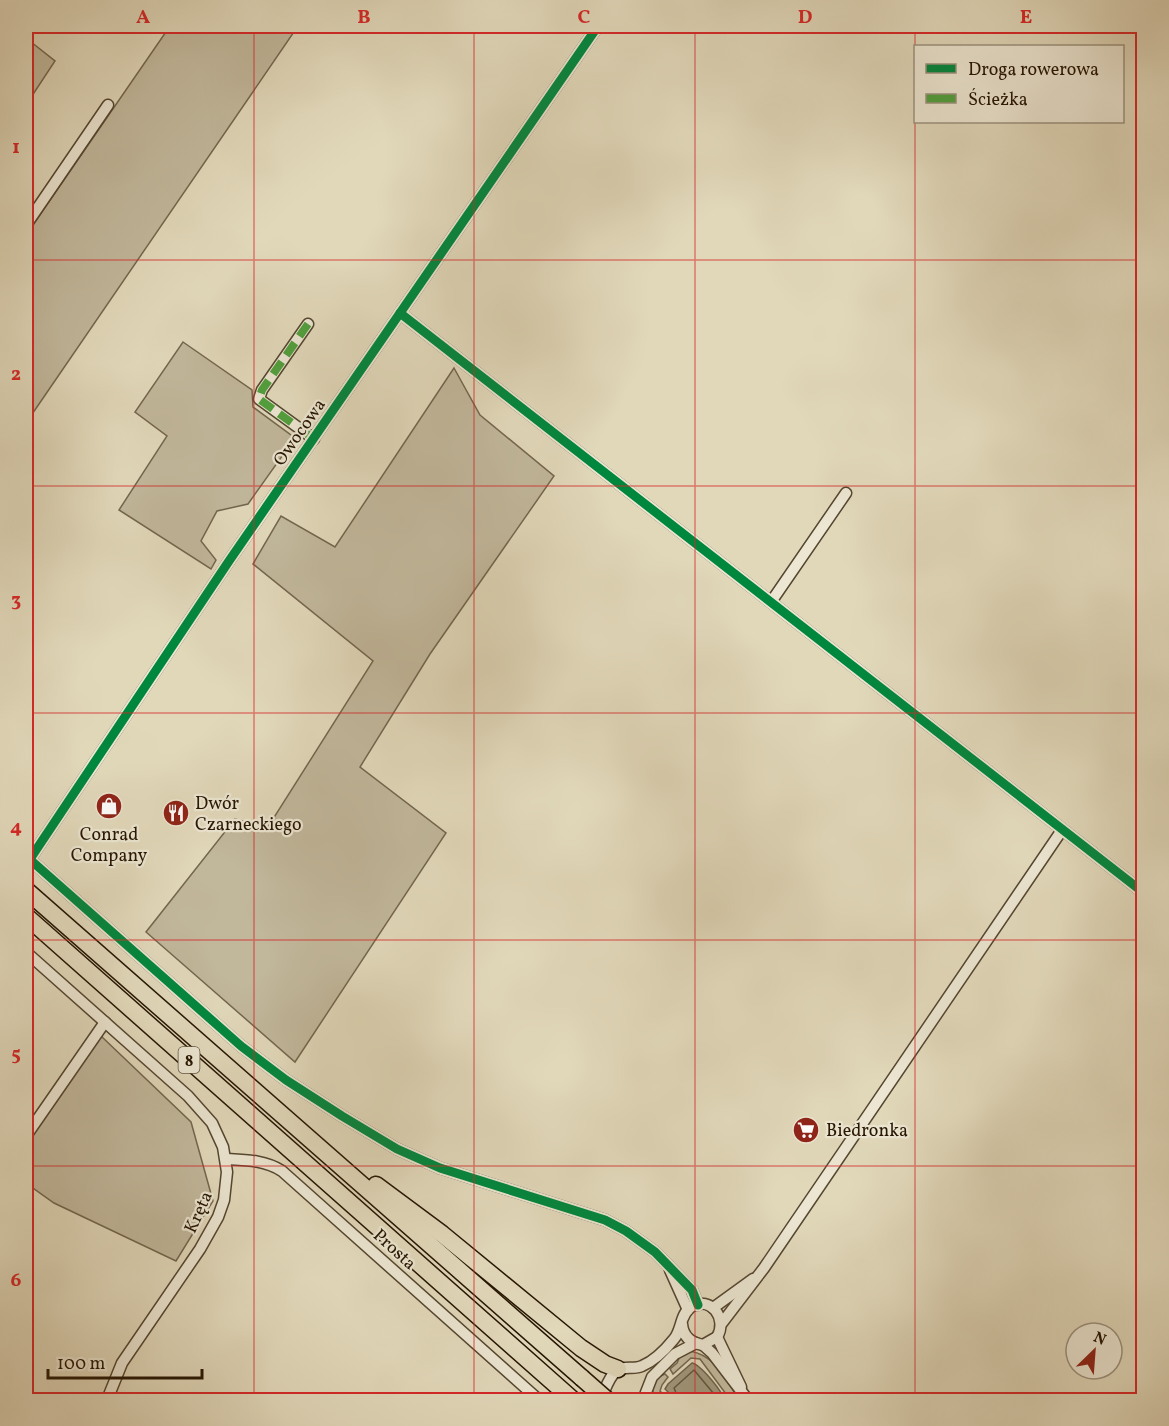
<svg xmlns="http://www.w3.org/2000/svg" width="1169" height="1426" font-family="Vollkorn,serif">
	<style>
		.green { fill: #c1b79b; stroke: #73664e; stroke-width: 1.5 }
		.water { fill: #a1967b; stroke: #6f624b; stroke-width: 1.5 }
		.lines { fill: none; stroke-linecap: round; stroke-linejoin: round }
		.shore { stroke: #63563e; stroke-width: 1.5 }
		.minor-casing { stroke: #544630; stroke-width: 13 }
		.highway-casing { stroke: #251502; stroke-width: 19 }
		.minor { stroke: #ece6d2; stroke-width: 10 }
		.highway { stroke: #e1d8ba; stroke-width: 16 }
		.highway-bridge-casing { stroke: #251502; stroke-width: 19; stroke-linecap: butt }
		.highway-bridge { stroke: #e1d8ba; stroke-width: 16 }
		.quiet { stroke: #50a03d; stroke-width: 8; stroke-dasharray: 15 8; stroke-linecap: butt }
		.cycleway-casing { stroke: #ece6d2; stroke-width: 13 }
		.cycleway { stroke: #00873e; stroke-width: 9 }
		.grid { fill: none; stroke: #d62828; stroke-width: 1.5; stroke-opacity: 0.55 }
		.labels { text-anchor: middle; stroke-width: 4.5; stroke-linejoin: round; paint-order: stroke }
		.shield { fill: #ece6d2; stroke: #615440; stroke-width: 1.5 }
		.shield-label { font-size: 16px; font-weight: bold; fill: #251502 }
		.street-label { font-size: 18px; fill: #251502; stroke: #ece6d2 }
		.poi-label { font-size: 18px; fill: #251502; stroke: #ece6d2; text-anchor: start }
		.neatline { fill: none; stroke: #d62828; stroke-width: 2 }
		.grid-label { font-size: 20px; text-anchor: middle; font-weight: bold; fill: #d62828 }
	</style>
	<rect width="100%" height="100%" fill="#e1d8ba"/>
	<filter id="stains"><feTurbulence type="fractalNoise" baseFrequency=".00333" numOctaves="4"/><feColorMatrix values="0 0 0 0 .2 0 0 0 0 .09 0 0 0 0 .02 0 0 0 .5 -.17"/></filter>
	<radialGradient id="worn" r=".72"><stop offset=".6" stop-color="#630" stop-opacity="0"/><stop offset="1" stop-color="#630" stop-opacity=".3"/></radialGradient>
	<g class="green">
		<polygon points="170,26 298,26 26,423 26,235"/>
		<polygon points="26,38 55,61 26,105"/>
		<polygon points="183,342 252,390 253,407 295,438 248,504 217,511 201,541 216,560 211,569 119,510 167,436 135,412"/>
		<polygon points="454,368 480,415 554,476 430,654 360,767 446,833 295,1062 146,932 235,819 268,827 373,661 253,564 281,516 335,547"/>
		<polygon points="101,1036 191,1122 213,1201 176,1261 54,1203 26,1183 26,1139"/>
		<path d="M690 1351C716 1356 724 1377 738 1398V1400H729V1398L700 1359 691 1358 673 1374 670 1369 677 1363 680 1356Z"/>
		<polygon points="665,1374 668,1377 662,1385 660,1391 669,1400 657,1400 654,1398 652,1386 656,1378"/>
	</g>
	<path class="water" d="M692 1363C701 1365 723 1392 724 1400H676L665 1389 668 1384Z"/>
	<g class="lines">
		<polyline class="shore" points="679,1400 674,1388 694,1370 719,1400"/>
		<defs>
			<g id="minor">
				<polyline points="26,225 108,105"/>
				<polyline points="400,313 1144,893"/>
				<polyline points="308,324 262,390 259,399 314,439"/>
				<polyline points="771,602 846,493"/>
				<polyline points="26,856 241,1046 286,1080 342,1116 397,1149 440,1168 605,1220 626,1231 655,1252 692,1290 698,1305"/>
				<polyline points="30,859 229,561 598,26"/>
				<polyline points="26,952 188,1096 212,1123 223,1147 227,1172 224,1200 218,1217 200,1249 122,1363 107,1400"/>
				<polyline points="26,1136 105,1022"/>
				<path d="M226 1159C245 1160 265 1160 282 1171L539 1400"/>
				<polyline points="670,1270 688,1310"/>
				<polyline points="713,1308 753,1279"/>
				<polyline points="722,1323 764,1268 1062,830"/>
				<polyline points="717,1337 741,1387"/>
				<polyline points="703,1345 712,1353 748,1400"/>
				<path d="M600 1400C605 1391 608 1378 616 1371 624 1365 634 1370 642 1366 654 1361 666 1349 674 1339 682 1330 680 1314 691 1307 711 1295 728 1319 717 1337L703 1345C691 1343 683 1337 682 1324"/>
				<polyline points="643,1400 652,1377 675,1354 696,1343"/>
			</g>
			<g id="highway">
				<polyline points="26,890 582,1378"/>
				<polyline points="26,916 573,1400"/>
				<polyline points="376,1185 442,1234 581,1348 605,1364 618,1369"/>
			</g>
		</defs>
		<use href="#minor" class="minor-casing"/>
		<use href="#highway" class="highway-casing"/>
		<use href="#minor" class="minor"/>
		<use href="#highway" class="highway"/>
		<defs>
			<polyline id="highway-bridge" points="582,1378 607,1400"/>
		</defs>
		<use href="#highway-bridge" class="highway-bridge-casing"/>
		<use href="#highway-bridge" class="highway-bridge"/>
		<polyline class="quiet" points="308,324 262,390 259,399 314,439"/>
		<defs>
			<g id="cycleway">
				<polyline points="400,313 1144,893"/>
				<polyline points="26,856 241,1046 286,1080 342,1116 397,1149 440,1168 605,1220 626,1231 655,1252 692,1290 698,1305"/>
				<polyline points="30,859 229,561 598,26"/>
			</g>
		</defs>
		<use href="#cycleway" class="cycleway-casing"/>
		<use href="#cycleway" class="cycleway"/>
	</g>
	<path class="grid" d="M254 26V1400M474 26V1400M695 26V1400M915 26V1400M26 260H1144M26 486H1144M26 713H1144M26 940H1144M26 1166H1144"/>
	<defs>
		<symbol id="shop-disc" viewBox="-11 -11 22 22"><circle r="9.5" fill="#8f2418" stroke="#ece6d2"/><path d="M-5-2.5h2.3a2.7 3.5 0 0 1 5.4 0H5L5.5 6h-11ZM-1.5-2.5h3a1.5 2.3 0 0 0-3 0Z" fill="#fff"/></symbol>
		<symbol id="restaurant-disc" viewBox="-11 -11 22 22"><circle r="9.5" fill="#8f2418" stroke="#ece6d2"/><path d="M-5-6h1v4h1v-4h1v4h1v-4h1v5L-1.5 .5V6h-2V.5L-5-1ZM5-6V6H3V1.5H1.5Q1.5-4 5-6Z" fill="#fff"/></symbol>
		<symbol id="supermarket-disc" viewBox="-11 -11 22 22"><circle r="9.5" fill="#8f2418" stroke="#ece6d2"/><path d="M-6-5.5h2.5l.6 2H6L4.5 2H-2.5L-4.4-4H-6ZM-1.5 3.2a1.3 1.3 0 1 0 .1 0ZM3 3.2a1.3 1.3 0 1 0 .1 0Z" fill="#fff"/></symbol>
	</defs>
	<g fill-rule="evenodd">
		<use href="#shop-disc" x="94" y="791" width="30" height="30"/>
		<use href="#restaurant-disc" x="161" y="798" width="30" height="30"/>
		<use href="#supermarket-disc" x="791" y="1115" width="30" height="30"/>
	</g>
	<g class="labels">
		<rect class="shield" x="178.5" y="1047" width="21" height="26" rx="4.5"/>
		<g class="shield-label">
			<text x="189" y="1066">8</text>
		</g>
		<g class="street-label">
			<text transform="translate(299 432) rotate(-55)" y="6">Owocowa</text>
			<text transform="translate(198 1212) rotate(-66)" y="6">Kręta</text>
			<text transform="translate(395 1249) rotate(42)" y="6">Prosta</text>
		</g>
		<g class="poi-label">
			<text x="195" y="809">Dwór<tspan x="195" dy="21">Czarneckiego</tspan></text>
			<text x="109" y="840" text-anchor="middle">Conrad<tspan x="109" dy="21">Company</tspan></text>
			<text x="826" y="1136">Biedronka</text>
		</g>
	</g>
	<rect width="1169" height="1426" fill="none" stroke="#e1d8ba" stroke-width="66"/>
	<rect x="914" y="45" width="210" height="78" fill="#ece6d2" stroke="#9c927f" stroke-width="1.5"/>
	<rect x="926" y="64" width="30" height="9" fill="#00873e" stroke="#9c927f" stroke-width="1.5"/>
	<text x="968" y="75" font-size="18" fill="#251502">Droga rowerowa</text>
	<rect x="926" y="94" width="30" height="9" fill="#50a03d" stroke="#9c927f" stroke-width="1.5"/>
	<text x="968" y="105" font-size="18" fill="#251502">Ścieżka</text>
	<g transform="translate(1094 1351) rotate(25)"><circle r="28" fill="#ece6d2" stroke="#9c927f" stroke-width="1.5"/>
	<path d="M0-4.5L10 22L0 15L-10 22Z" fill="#8f2418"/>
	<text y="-9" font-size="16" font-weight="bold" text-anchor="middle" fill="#251502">N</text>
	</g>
	<path d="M48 1369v9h154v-9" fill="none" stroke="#251502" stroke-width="3"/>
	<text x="57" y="1369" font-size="18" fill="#251502" stroke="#ece6d2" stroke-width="4.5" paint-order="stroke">100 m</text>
	<rect x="33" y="33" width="1103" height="1360" class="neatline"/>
	<g class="grid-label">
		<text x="143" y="23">A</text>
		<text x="364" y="23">B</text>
		<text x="584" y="23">C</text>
		<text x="805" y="23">D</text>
		<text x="1026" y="23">E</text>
		<text x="16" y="153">1</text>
		<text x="16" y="380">2</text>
		<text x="16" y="606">3</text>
		<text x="16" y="833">4</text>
		<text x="16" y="1060">5</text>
		<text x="16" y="1286">6</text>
	</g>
	<rect width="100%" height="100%" filter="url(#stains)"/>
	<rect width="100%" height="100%" fill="url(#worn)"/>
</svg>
